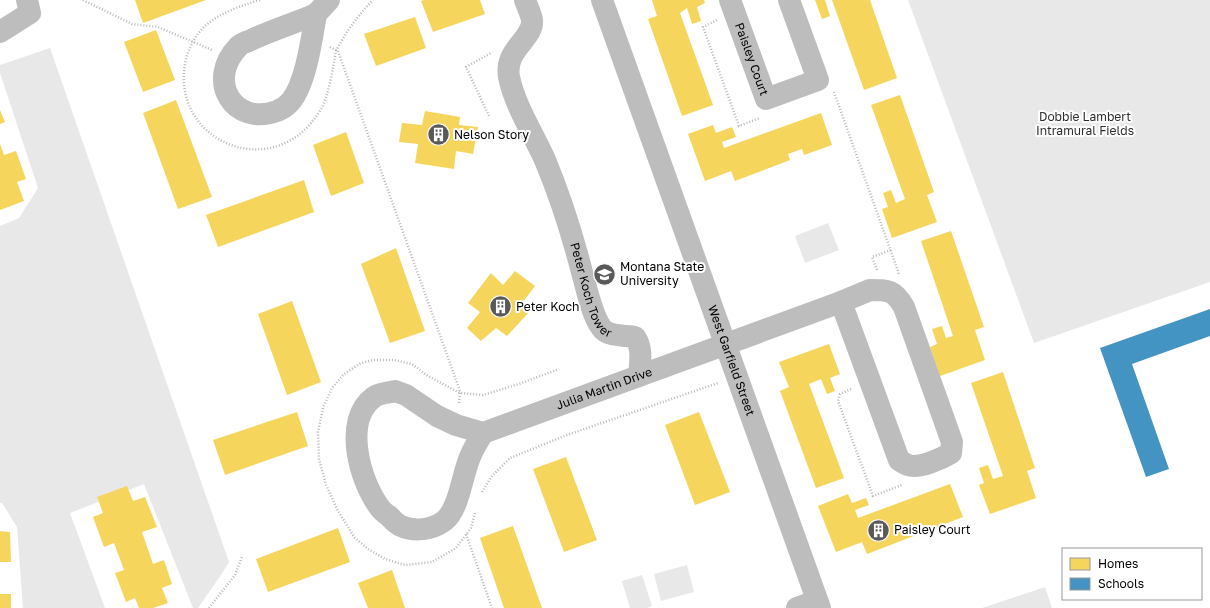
<svg xmlns="http://www.w3.org/2000/svg" width="1210" height="608" font-family="'Golos Text',sans-serif">
	<style>
		.green { fill: #e8e8e8 }
		.homes { fill: #f6d55c }
		.schools { fill: #4393c3 }
		.lines { fill: none; stroke-linecap: round; stroke-linejoin: round }
		.path { stroke: #b8b8b8; stroke-width: 2.5; stroke-dasharray: 1 2; stroke-linecap: butt }
		.minor { stroke: #bdbdbd; stroke-width: 22 }
		.labels { text-anchor: middle; stroke-width: 4; stroke-linejoin: round; paint-order: stroke }
		.street-label { font-size: 12px; fill: #000; stroke: #fff }
		.park-label { font-size: 12px; fill: #2d2d2d; stroke: #fff }
		.poi-label { font-size: 12px; fill: #000; stroke: #fff; text-anchor: start }
	</style>
	<rect width="100%" height="100%" fill="#fff"/>
	<g class="green">
		<polygon points="908,0 1210,0 1210,282 1034,343"/>
		<polygon points="50,48 229,562 221,575 198,608 193,608 144,484 70,513 105,608 23,608 17,527 2,503 0,503 0,226 19,218 38,188 0,73 0,65"/>
		<polygon points="828,223 839,250 805,263 795,236"/>
		<polygon points="687,565 694,592 661,601 654,574"/>
		<polygon points="642,575 652,606 647,608 630,608 622,581"/>
		<polygon points="1045,587 1052,608 982,608"/>
	</g>
	<g class="homes">
		<polygon points="135,0 206,0 143,23"/>
		<polygon points="424,0 480,0 485,14 433,32 421,1"/>
		<polygon points="652,0 704,0 705,3 697,7 701,21 692,24 687,8 680,13 713,105 682,116 648,19 657,16"/>
		<polygon points="815,0 825,0 830,16 822,19"/>
		<polygon points="832,0 870,0 897,78 864,90"/>
		<polygon points="415,17 426,48 376,66 364,34"/>
		<polygon points="156,30 175,80 143,92 124,42"/>
		<polygon points="900,95 934,192 927,195 937,222 892,238 882,209 888,207 883,193 891,190 896,203 905,199 871,105"/>
		<polygon points="176,100 212,197 178,209 143,113"/>
		<polygon points="0,110 5,122 0,124"/>
		<polygon points="425,111 460,117 459,125 478,127 473,154 456,151 454,169 415,163 418,144 399,142 402,123 422,125"/>
		<polygon points="821,113 832,145 804,155 802,149 788,154 790,160 735,181 731,171 705,181 688,134 713,125 716,133 732,127 736,137 722,142 724,148"/>
		<polygon points="346,132 364,183 331,196 313,145"/>
		<polygon points="0,144 4,155 16,151 26,179 17,182 24,201 0,210"/>
		<polygon points="304,180 314,212 218,247 206,215"/>
		<polygon points="951,231 984,327 975,330 985,360 940,376 930,347 937,344 932,329 942,326 946,338 953,336 921,241"/>
		<polygon points="396,248 425,331 390,343 361,264"/>
		<polygon points="515,271 535,286 522,303 531,310 507,336 496,328 481,341 467,328 480,312 468,303 491,273 503,285"/>
		<polygon points="292,301 321,382 287,395 258,314"/>
		<polygon points="829,344 840,374 830,378 835,391 827,394 821,379 809,384 844,478 816,488 780,391 789,387 779,362"/>
		<polygon points="1003,372 1035,468 1027,471 1036,498 990,514 979,485 984,483 979,468 988,465 993,479 1003,476 971,383"/>
		<polygon points="297,412 308,446 225,475 213,440"/>
		<polygon points="699,412 730,492 695,505 665,425"/>
		<polygon points="566,457 597,540 564,552 533,469"/>
		<polygon points="950,484 963,517 867,554 862,542 836,552 818,506 848,494 852,503 866,498 869,505 855,510 858,518"/>
		<polygon points="127,486 133,501 145,497 157,527 142,532 153,564 164,560 172,584 162,588 168,603 153,608 139,608 135,598 126,602 115,573 124,570 114,543 104,547 93,517 103,513 97,497"/>
		<polygon points="513,526 542,608 504,608 480,538"/>
		<polygon points="338,528 350,562 268,592 256,559"/>
		<polygon points="0,531 10,532 11,562 0,562"/>
		<polygon points="392,570 405,608 368,608 358,583"/>
		<rect x="0" y="594" width="11" height="14"/>
	</g>
	<polygon class="schools" points="1210,309 1210,336 1132,364 1169,469 1146,477 1100,348"/>
	<g class="lines">
		<g class="path">
			<polyline points="83,0 132,24 158,27 212,50"/>
			<path d="M260 0C240 6 222 12 206 25 196 34 189 47 186 59 167 142 276 187 321 109 329 95 333 67 336 51 346 32 358 15 373 0"/>
			<polyline points="717,20 703,27 739,126 760,118"/>
			<polyline points="330,47 338,51 460,391 459,404"/>
			<polyline points="834,92 899,274"/>
			<polyline points="489,116 466,67 491,53"/>
			<polyline points="877,270 872,257 891,250"/>
			<polyline points="851,389 840,394 838,401 873,496 902,485"/>
			<polyline points="482,492 492,476 510,458 567,435 718,383"/>
			<polyline points="475,513 471,528 456,548 432,562 405,565 385,559 368,549 355,538 338,511 326,485 319,459 318,432 323,408 332,388 344,374 361,363 373,360 394,360 412,364 428,376 460,393 483,395 519,384 559,369"/>
			<polyline points="466,534 492,608"/>
			<polyline points="209,608 235,575 242,557"/>
		</g>
		<g class="minor">
			<path id="s1" d="M525 0C527 6 531 14 532 20 534 39 504 49 509 77 515 106 533 133 545 160 561 198 573 237 583 276 587 290 592 315 601 327 607 337 624 335 635 337 643 348 640 363 639 376"/>
			<path id="s2" d="M602 0 820 608"/>
			<path id="s3" d="M730 0 766 99 818 80 789 0"/>
			<path d="M316 14C312 37 306 83 291 101 287 106 282 109 277 111 233 127 206 80 238 47 241 43 247 42 251 40 272 30 295 23 316 14Z"/>
			<polyline points="316,14 329,0"/>
			<polyline points="0,32 30,13 27,0"/>
			<path d="M870 290C889 290 894 290 904 307L952 442 951 453C941 459 919 469 908 465 905 464 902 462 899 460L841 302Z"/>
			<path d="M395 391 406 395 437 416 456 425 483 433C478 441 473 449 470 457 462 475 459 510 444 521 432 530 414 532 401 526 396 524 392 519 389 516 386 514 382 511 380 508 360 482 342 420 374 397 379 393 389 393 395 391Z"/>
			<path id="s4" d="M483 433 841 302"/>
			<polyline points="797,608 817,601"/>
		</g>
	</g>
	<defs>
		<symbol id="building-disc" viewBox="-11 -11 22 22"><circle r="9.5" fill="#595959" stroke="#fff"/><path d="M-4-6H4V6H1V3H-1V6H-4ZM-2.5-4.3h1.7v1.8h-1.7ZM.8-4.3h1.7v1.8H.8ZM-2.5-1h1.7V.8h-1.7ZM.8-1h1.7V.8H.8Z" fill="#fff"/></symbol>
		<symbol id="university-disc" viewBox="-11 -11 22 22"><circle r="9.5" fill="#595959" stroke="#fff"/><path d="M0-5L7-2L0 1L-7-2ZM-4 1L0 2.5L4 1V4Q0 6-4 4Z" fill="#fff"/></symbol>
	</defs>
	<g fill-rule="evenodd">
		<use href="#building-disc" x="426" y="122" width="25" height="25"/>
		<use href="#university-disc" x="592" y="262" width="25" height="25"/>
		<use href="#building-disc" x="488" y="294" width="25" height="25"/>
		<use href="#building-disc" x="866" y="518" width="25" height="25"/>
	</g>
	<g class="labels">
		<g class="street-label">
			<text dy="4" stroke="none"><textPath href="#s3" startOffset="63">Paisley Court</textPath></text>
			<text dy="4" stroke="none"><textPath href="#s1" startOffset="314">Peter Koch Tower</textPath></text>
			<text dy="4" stroke="none"><textPath href="#s2" startOffset="383">West Garfield Street</textPath></text>
			<text dy="4" stroke="none"><textPath href="#s4" startOffset="129">Julia Martin Drive</textPath></text>
		</g>
		<g class="park-label">
			<text x="1085" y="121">Dobbie Lambert<tspan x="1085" dy="14">Intramural Fields</tspan></text>
		</g>
		<g class="poi-label">
			<text x="454" y="139">Nelson Story</text>
			<text x="620" y="271">Montana State<tspan x="620" dy="14">University</tspan></text>
			<text x="516" y="311">Peter Koch</text>
			<text x="894" y="534">Paisley Court</text>
		</g>
	</g>
	<rect x="1062" y="548" width="140" height="52" fill="#ffffff" stroke="#999999"/>
	<rect x="1070" y="558" width="20" height="12" fill="#f6d55c" stroke="#999999"/>
	<text x="1098" y="568" font-size="12" fill="#000000">Homes</text>
	<rect x="1070" y="578" width="20" height="12" fill="#4393c3" stroke="#999999"/>
	<text x="1098" y="588" font-size="12" fill="#000000">Schools</text>
</svg>
